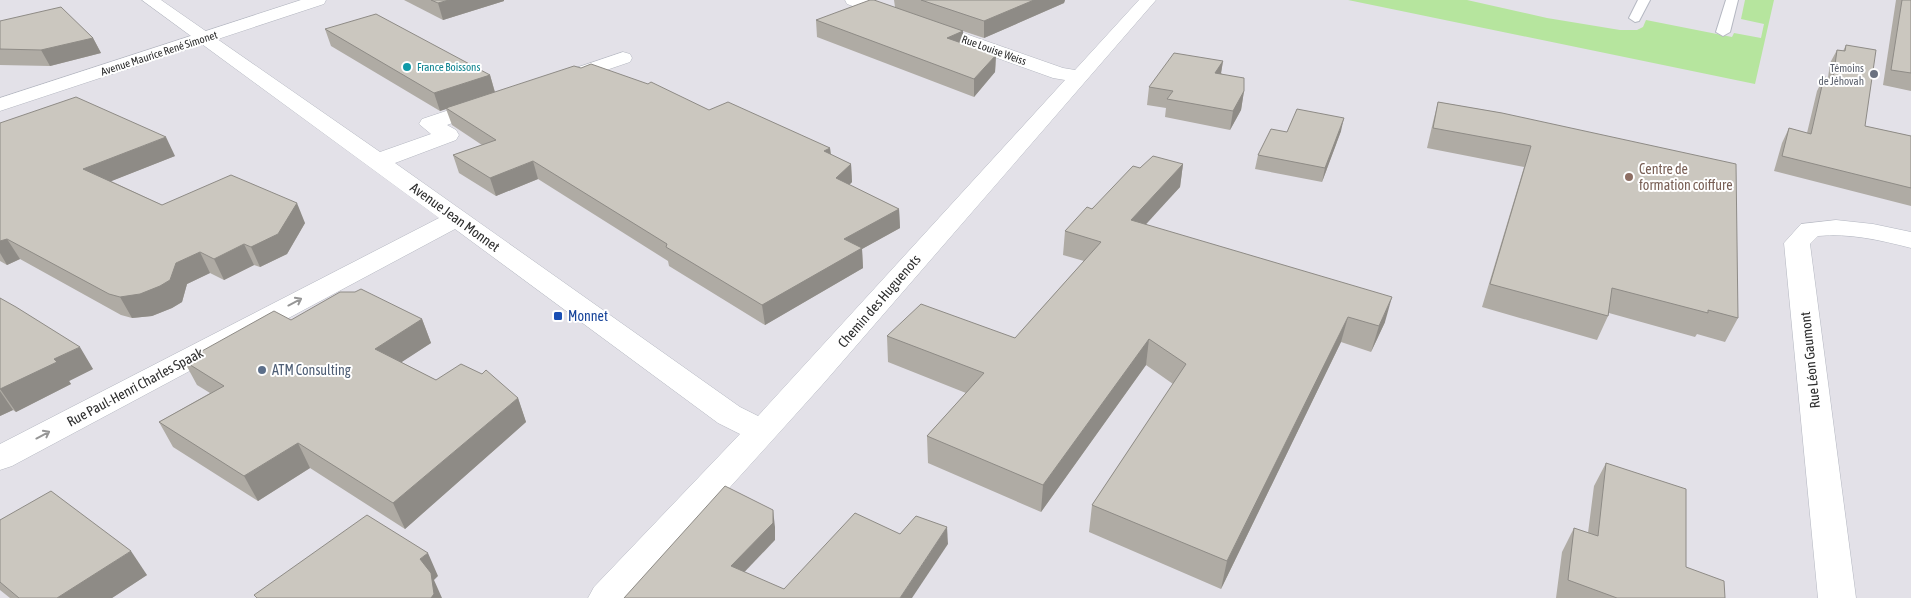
<svg xmlns="http://www.w3.org/2000/svg" width="1911" height="598" font-family="'Asap Condensed',sans-serif">
	<style>
		.industrial { fill: #e3e1e8 }
		.green { fill: #b6e59e }
		.lines { fill: none; stroke-linecap: round; stroke-linejoin: round }
		.service-casing { stroke: #b4b7c1; stroke-width: 2 }
		.minor-casing { stroke: #b4b7c1; stroke-width: 1 }
		.tertiary-casing { stroke: #b4b7c1; stroke-width: 1 }
		.service { fill: #fff; fill-rule: evenodd }
		.minor { fill: #fff; fill-rule: evenodd }
		.tertiary { fill: #fff; fill-rule: evenodd }
		.wall { fill: #afaba4 }
		.shaded-wall { fill: #8e8b86 }
		.building { fill: #cbc7bf; stroke: #8e8b86 }
		.oneway { stroke: #969696 }
		.culture-dot { fill: #0f9aa8; stroke: #fff; stroke-width: 2 }
		.worship-dot { fill: #6b7280; stroke: #fff; stroke-width: 2 }
		.education-dot { fill: #8d6e63; stroke: #fff; stroke-width: 2 }
		.transit-dot { fill: #1a4fb4; stroke: #fff; stroke-width: 2 }
		.service-dot { fill: #5c6f8a; stroke: #fff; stroke-width: 2 }
		.labels { text-anchor: middle; stroke-width: 4; stroke-linejoin: round; paint-order: stroke }
		.far-street-label { font-size: 11px; fill: #2e2e2e; stroke: #fff }
		.far-culture-label { font-size: 11px; fill: #0d838f; stroke: #fff; text-anchor: start }
		.far-worship-label { font-size: 11px; fill: #5b616d; stroke: #fff; text-anchor: end }
		.education-label { font-size: 14px; fill: #785e54; stroke: #fff; text-anchor: start }
		.street-label { font-size: 14px; fill: #2e2e2e; stroke: #fff }
		.transit-label { font-size: 14px; fill: #164399; stroke: #fff; text-anchor: start }
		.service-label { font-size: 14px; fill: #4e5e75; stroke: #fff; text-anchor: start }
	</style>
	<rect width="100%" height="100%" fill="#efe9e1"/>
	<rect class="industrial" x="0" y="0" width="1911" height="598"/>
	<polygon class="green" points="1348,0 1467,0 1547,18 1620,30 1637,30 1643,27 1646,20 1732,37 1734,33 1761,38 1764,24 1741,19 1745,0 1774,0 1755,84"/>
	<g class="lines">
		<defs>
			<g id="service">
				<polygon points="1638,0 1650,0 1639,21 1635,22 1629,18"/>
				<polygon points="1726,0 1738,0 1730,32 1723,36 1716,32"/>
			</g>
			<g id="minor">
				<polygon points="142,0 161,0 380,152 431,134 419,124 422,119 476,101 483,99 490,101 493,105 490,109 447,125 456,130 459,135 456,140 395,163 740,407 758,416 1065,80 1053,78 847,4 845,0 869,0 1063,68 1075,70 1139,0 1156,0 823,384 630,598 588,598 594,587 740,434 718,423 455,229 12,466 0,470 0,444 439,218"/>
				<polygon points="623,52 630,54 632,58 630,62 562,85 555,83 552,79 555,75"/>
				<path d="M1836 220 1873 224 1911 232V248C1880 240 1849 233 1818 236L1810 244 1856 598H1818L1784 243 1801 224Z"/>
			</g>
			<polygon id="tertiary" points="301,0 326,0 324,4 0,111 0,98"/>
		</defs>
		<use href="#service" class="service-casing"/>
		<use href="#minor" class="minor-casing"/>
		<use href="#tertiary" class="tertiary-casing"/>
		<use href="#service" class="service"/>
		<use href="#minor" class="minor"/>
		<use href="#tertiary" class="tertiary"/>
	</g>
	<g class="wall">
		<polygon points="404,0 504,0 504,1 443,20"/>
		<polygon points="894,0 1065,0 1064,3 984,38 963,31 963,43 996,55 995,72 974,97 817,37 816,20 895,7"/>
		<polygon points="1896,0 1911,0 1911,91 1883,85"/>
		<polygon points="0,21 93,38 101,53 50,66 0,65"/>
		<polygon points="325,29 490,75 495,92 709,110 830,148 831,155 851,164 852,182 849,185 899,209 900,228 862,249 863,268 765,325 669,266 668,261 538,179 496,196 459,173 453,155 482,145 452,125 446,109 440,111 331,46"/>
		<polygon points="1846,45 1865,126 1911,136 1911,206 1774,171 1782,143 1789,128 1807,133 1817,91 1824,77 1828,78 1830,63 1837,50 1843,51"/>
		<polygon points="1223,61 1221,73 1244,91 1241,110 1230,130 1165,117 1166,108 1147,105 1149,87"/>
		<polygon points="1438,102 1502,113 1738,318 1725,342 1697,334 1695,337 1609,313 1608,316 1597,340 1482,307 1524,167 1427,148 1433,122"/>
		<polygon points="0,123 175,156 111,181 162,205 305,223 287,254 260,267 254,265 224,280 210,273 187,284 182,302 172,308 152,316 132,318 121,315 20,259 7,265 0,261"/>
		<polygon points="1341,131 1322,182 1255,169 1258,155 1287,132"/>
		<polygon points="1183,164 1180,187 1145,224 1385,322 1371,352 1341,342 1221,589 1089,532 1092,505 1173,384 1146,365 1041,512 928,463 927,436 966,393 888,362 887,336 1015,338 1084,261 1063,255 1065,231 1140,168"/>
		<polygon points="0,298 93,369 69,381 71,384 16,412 13,410 0,416"/>
		<polygon points="422,319 431,343 401,362 436,380 518,398 526,422 405,529 310,468 258,501 173,447 159,422 210,393 197,385 184,361 291,320"/>
		<polygon points="1606,463 1686,567 1725,598 1556,598 1562,552 1574,528 1588,533 1594,486"/>
		<polygon points="0,520 147,575 112,598 10,598 0,590"/>
	</g>
	<g class="shaded-wall">
		<polygon points="449,0 504,0 504,1 443,20 438,3"/>
		<polygon points="1034,0 1065,0 1064,3 984,38 984,21"/>
		<polygon points="963,31 963,48 947,38"/>
		<polygon points="93,38 101,53 50,66 41,50"/>
		<polygon points="996,55 995,72 974,97 974,79"/>
		<polygon points="1223,61 1220,79 1215,73"/>
		<polygon points="490,75 495,93 440,111 434,93"/>
		<polygon points="1244,91 1241,110 1230,130 1233,111"/>
		<polygon points="1344,118 1341,131 1322,182 1325,168"/>
		<polygon points="166,137 175,156 94,188 83,169"/>
		<polygon points="830,148 832,166 824,151"/>
		<polygon points="533,161 538,179 496,196 490,178"/>
		<polygon points="851,164 852,182 837,197 836,178"/>
		<polygon points="1183,164 1180,187 1128,244 1131,220"/>
		<polygon points="297,203 305,223 287,254 260,267 251,247"/>
		<polygon points="899,209 900,228 862,249 863,268 765,325 762,305 844,239"/>
		<polygon points="7,239 20,259 7,265 0,253 0,241"/>
		<polygon points="244,244 254,265 224,280 214,259"/>
		<polygon points="200,252 210,273 187,284 182,302 172,308 152,316 132,318 120,297 176,263"/>
		<polygon points="1392,297 1385,322 1371,352 1379,326"/>
		<polygon points="1348,317 1341,342 1221,589 1227,561"/>
		<polygon points="422,319 431,343 385,373 375,349"/>
		<polygon points="1149,339 1146,365 1041,512 1043,485"/>
		<polygon points="80,347 93,369 69,381 71,384 16,412 0,389 54,359"/>
		<polygon points="0,391 13,410 0,416"/>
		<polygon points="518,398 526,422 405,529 393,503"/>
		<polygon points="298,443 310,468 258,501 244,476"/>
		<polygon points="773,510 775,527 775,540 734,583 731,566"/>
		<polygon points="947,527 948,544 912,598 900,598"/>
		<polygon points="131,551 147,575 112,598 57,598"/>
		<polygon points="428,553 438,576 434,580 442,598 431,598 420,559"/>
	</g>
	<g class="building">
		<polygon points="431,0 449,0 438,3"/>
		<polygon points="870,0 874,0 963,31 947,38 996,55 974,79 816,20"/>
		<polygon points="921,0 1034,0 984,21"/>
		<polygon points="1902,0 1911,0 1911,73 1891,70"/>
		<polygon points="61,7 93,38 41,50 0,49 0,21"/>
		<polygon points="376,14 490,75 434,93 325,29"/>
		<polygon points="1846,45 1876,50 1865,126 1911,136 1911,188 1782,156 1789,128 1811,134 1824,77 1833,79 1837,50 1845,51"/>
		<polygon points="1174,53 1223,61 1215,73 1244,78 1244,91 1233,111 1167,99 1173,91 1149,87"/>
		<polygon points="591,64 648,84 651,82 709,110 728,102 830,148 824,151 851,164 836,178 899,209 844,239 862,248 762,305 666,247 667,244 533,161 490,178 453,155 496,140 446,108 574,66 581,68"/>
		<polygon points="76,97 166,137 83,169 162,205 231,175 297,203 278,234 251,247 244,244 214,259 200,252 176,263 170,280 160,286 140,294 120,297 109,294 7,239 0,241 0,123"/>
		<polygon points="1438,102 1502,113 1736,164 1738,318 1708,310 1708,313 1612,288 1608,316 1490,284 1531,146 1433,128"/>
		<polygon points="1297,109 1344,118 1325,168 1258,155 1271,129 1287,132"/>
		<polygon points="1153,156 1183,164 1131,220 1392,297 1379,326 1348,317 1227,561 1092,505 1186,364 1149,339 1043,485 927,436 984,373 887,336 921,304 1015,338 1101,242 1065,231 1087,207 1092,209 1133,166 1140,168"/>
		<polygon points="361,289 422,319 375,349 436,380 461,364 482,374 486,370 518,398 393,503 298,443 244,476 159,422 224,386 184,361 274,311 291,320 340,292 355,292"/>
		<polygon points="0,298 16,307 80,347 54,359 57,362 0,389"/>
		<polygon points="1606,463 1686,489 1686,567 1724,581 1725,598 1617,598 1568,580 1574,528 1598,536"/>
		<polygon points="725,486 773,510 773,523 731,566 784,589 855,513 900,534 916,516 947,527 900,598 624,598"/>
		<polygon points="51,491 131,551 57,598 19,598 0,582 0,520"/>
		<polygon points="367,515 428,553 420,559 431,573 434,594 431,598 257,598 254,595"/>
	</g>
	<defs><path id="oneway-shaft" d="M-6 0H5M1.5-3L5.5 0L1.5 3" fill="none" stroke-width="1.6" stroke-linecap="round" stroke-linejoin="round" transform="scale(1.25)"/></defs>
	<g class="oneway">
		<use href="#oneway-shaft" transform="translate(295 302) rotate(-28)"/>
		<use href="#oneway-shaft" transform="translate(43 435) rotate(-28)"/>
	</g>
	<circle class="culture-dot" cx="407" cy="67" r="5"/>
	<circle class="worship-dot" cx="1874" cy="74" r="5"/>
	<circle class="education-dot" cx="1629" cy="177" r="5"/>
	<rect class="transit-dot" x="553" y="311" width="10" height="10" rx="2.5"/>
	<circle class="service-dot" cx="262" cy="370" r="5"/>
	<g class="labels">
		<g class="far-street-label">
			<text transform="translate(994 50) rotate(20)" y="4">Rue Louise Weiss</text>
			<text transform="translate(159 53) rotate(-18)" y="4">Avenue Maurice René Simonet</text>
		</g>
		<g class="far-culture-label">
			<text x="417" y="71">France Boissons</text>
		</g>
		<g class="far-worship-label">
			<text x="1864" y="72">Témoins<tspan x="1864" dy="13">de Jéhovah</tspan></text>
		</g>
		<g class="education-label">
			<text x="1639" y="174">Centre de<tspan x="1639" dy="16">formation coiffure</tspan></text>
		</g>
		<g class="street-label">
			<text transform="translate(455 217) rotate(36)" y="5">Avenue Jean Monnet</text>
			<text transform="translate(879 301) rotate(-49)" y="5">Chemin des Huguenots</text>
			<text transform="translate(1810 360) rotate(-96)" y="5">Rue Léon Gaumont</text>
			<text transform="translate(135 387) rotate(-28)" y="5">Rue Paul-Henri Charles Spaak</text>
		</g>
		<g class="transit-label">
			<text x="568" y="321">Monnet</text>
		</g>
		<g class="service-label">
			<text x="272" y="375">ATM Consulting</text>
		</g>
	</g>
</svg>
